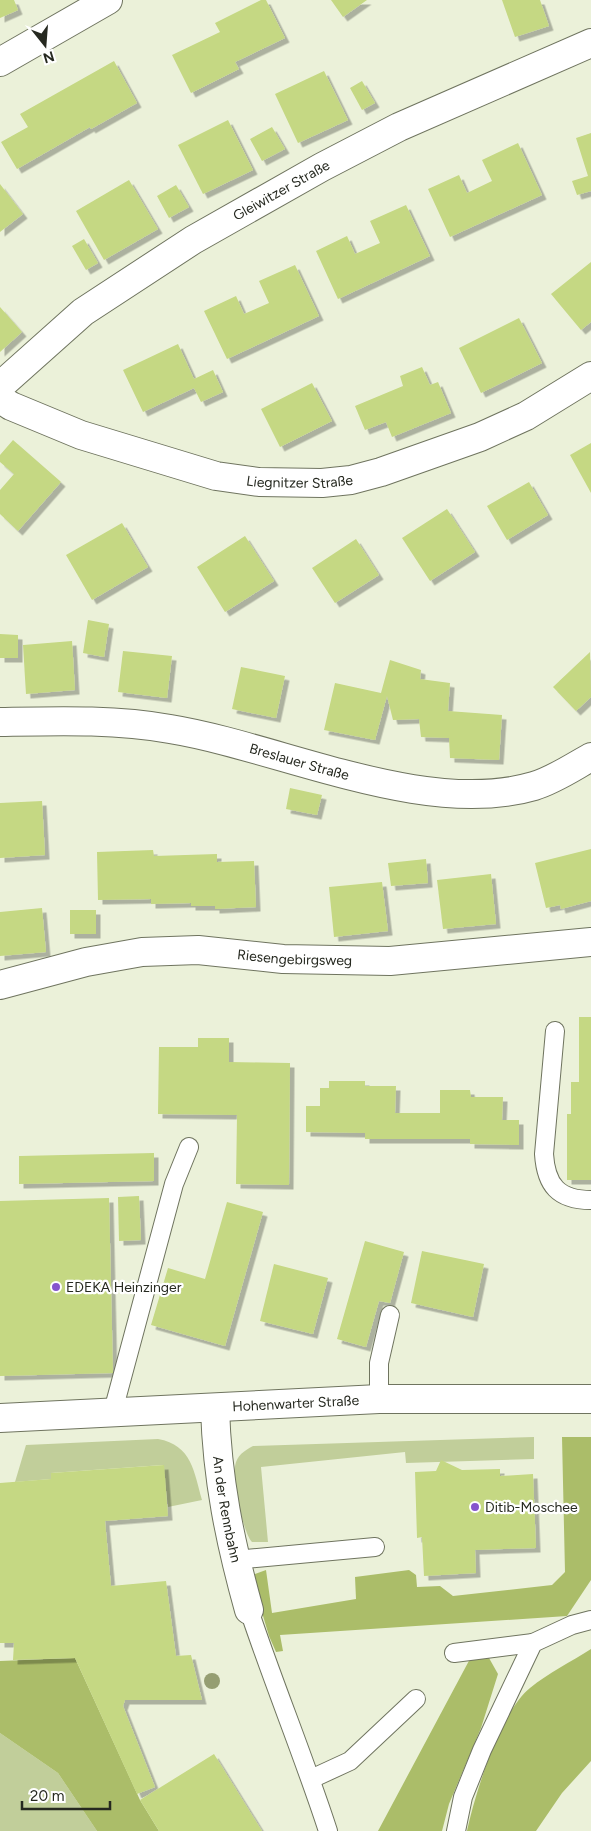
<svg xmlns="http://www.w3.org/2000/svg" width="591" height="1831" font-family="Figtree,sans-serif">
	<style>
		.green { fill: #c1ce9a }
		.forest { fill: #abbd69 }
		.building { fill: #c5d883; filter: url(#shadow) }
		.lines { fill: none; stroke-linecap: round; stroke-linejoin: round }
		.service-casing { stroke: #6f745f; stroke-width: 20 }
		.minor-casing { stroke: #6f745f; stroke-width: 30 }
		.tertiary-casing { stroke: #6f745f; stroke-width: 30 }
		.service { stroke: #fff; stroke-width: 18 }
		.minor { stroke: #fff; stroke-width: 28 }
		.tertiary { stroke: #fff; stroke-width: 28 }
		.tree { fill: #959e72 }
		.poi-dot { fill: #8555cd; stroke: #fff; stroke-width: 2 }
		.labels { text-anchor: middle; stroke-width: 4.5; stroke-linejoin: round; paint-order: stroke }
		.street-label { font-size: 14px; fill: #262920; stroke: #fff }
		.poi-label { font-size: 14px; fill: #262920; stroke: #fff; text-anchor: start }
	</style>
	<defs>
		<filter id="shadow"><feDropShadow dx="4.5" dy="4.5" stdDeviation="0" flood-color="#0004"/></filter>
	</defs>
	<rect width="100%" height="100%" fill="#ebf1d9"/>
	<g class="green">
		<path d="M534 1437V1459L406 1463 405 1452 261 1467 268 1542H252C243 1533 232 1479 235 1466 237 1455 244 1451 253 1446Z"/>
		<path d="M158 1439C192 1445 194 1472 202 1500L168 1507 163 1465 51 1473V1479L15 1482 26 1445Z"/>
		<polygon points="0,1733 58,1773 97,1831 0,1831"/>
	</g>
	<g class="forest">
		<polygon points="562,1437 591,1437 591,1580 567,1616 280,1635 283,1651 276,1652 269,1636 253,1582 255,1574 266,1570 272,1613 356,1599 355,1577 409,1570 416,1575 417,1587 440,1586 453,1596 552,1585 565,1572"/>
		<path d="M591 1649V1761L562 1793 536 1831H467C475 1794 500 1712 530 1688 548 1673 571 1662 591 1649Z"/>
		<polygon points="471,1657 489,1658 498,1674 481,1728 449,1804 442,1831 378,1831"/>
		<polygon points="75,1658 140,1800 159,1831 97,1831 58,1773 0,1733 0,1661"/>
	</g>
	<g class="building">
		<polygon points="0,0 14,0 18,10 0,18"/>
		<polygon points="261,0 266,0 285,38 235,62 239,69 191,93 172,55 220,32 215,23"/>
		<polygon points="331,0 367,0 343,17"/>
		<polygon points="502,0 540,0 549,26 515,37"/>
		<polygon points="114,61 137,103 91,129 90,127 17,169 1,142 28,127 20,114"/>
		<polygon points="324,71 348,120 298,143 275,94"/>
		<polygon points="362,81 375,103 362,110 350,88"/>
		<polygon points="228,120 253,170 203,194 178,145"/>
		<polygon points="272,127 285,149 262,161 250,139"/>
		<polygon points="591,133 591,191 577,195 572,181 588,176 576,138"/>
		<polygon points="518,143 542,195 450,237 428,189 459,175 467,193 492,181 482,160"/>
		<polygon points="129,180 158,229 104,260 76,211"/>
		<polygon points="0,184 23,214 0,232"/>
		<polygon points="176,185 189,207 169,218 157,196"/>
		<polygon points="406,205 430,256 338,299 316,251 347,236 355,254 380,243 370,221"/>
		<polygon points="84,239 98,263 86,270 72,246"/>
		<polygon points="591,262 591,322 581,330 551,294"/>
		<polygon points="295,265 319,316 227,359 204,311 236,296 244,314 269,303 259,281"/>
		<polygon points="0,307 22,332 0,352"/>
		<polygon points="519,318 542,363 481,393 459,348"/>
		<polygon points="178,344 194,379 213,370 223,392 201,402 194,388 143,412 123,370"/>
		<polygon points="422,367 430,385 438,382 451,413 392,437 386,422 365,430 355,406 403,386 400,376"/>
		<polygon points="312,383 332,421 280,447 261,409"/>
		<polygon points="13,440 61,482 18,531 0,514 0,490 14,474 0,462 0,455"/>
		<polygon points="591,443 591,493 570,455"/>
		<polygon points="529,482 548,515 507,540 487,506"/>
		<polygon points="447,509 475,552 430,581 402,538"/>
		<polygon points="122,523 148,567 92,600 66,555"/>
		<polygon points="245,536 274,581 225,612 197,567"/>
		<polygon points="356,539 379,575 335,603 312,568"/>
		<polygon points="88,620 109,624 104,657 83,653"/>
		<polygon points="0,634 18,635 18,658 0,658"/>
		<polygon points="72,641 75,690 26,694 23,645"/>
		<polygon points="123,651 172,656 167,698 118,692"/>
		<polygon points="590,652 591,697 576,711 553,687"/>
		<polygon points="390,660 421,670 420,679 450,683 448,711 502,715 499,760 450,758 449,738 421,737 419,719 393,720 387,696 375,740 324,730 335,683 381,693"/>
		<polygon points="241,667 285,676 276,718 232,709"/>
		<polygon points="290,788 322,795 317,815 286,809"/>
		<polygon points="42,801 45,855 0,858 0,803"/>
		<polygon points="591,849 591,901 561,909 560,905 546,908 535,863"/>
		<polygon points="153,850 154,856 217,854 217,862 254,861 256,907 215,909 215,906 191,906 191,903 151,904 151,899 98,900 97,852"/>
		<polygon points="426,859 428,883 391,886 388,863"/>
		<polygon points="491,874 496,924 443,929 437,880"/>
		<polygon points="382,882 388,931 334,937 329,887"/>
		<polygon points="42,908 46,952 0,956 0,912"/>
		<rect x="70" y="910" width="26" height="24"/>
		<polygon points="579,1017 591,1017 591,1180 567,1180 567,1114 571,1114 571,1082 579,1082"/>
		<polygon points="198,1038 229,1038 229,1062 290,1063 289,1185 236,1184 237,1115 158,1114 159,1047 198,1047"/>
		<polygon points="329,1081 365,1081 365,1086 396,1086 395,1113 440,1113 440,1090 470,1090 471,1097 503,1097 502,1120 519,1120 519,1145 470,1144 470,1139 365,1139 365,1133 306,1132 306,1106 320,1106 320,1088 329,1088"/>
		<polygon points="154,1153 154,1181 19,1184 19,1156"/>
		<polygon points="139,1196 141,1240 119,1241 118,1197"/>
		<polygon points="109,1198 113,1373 0,1376 0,1201"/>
		<polygon points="227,1202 263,1212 225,1346 151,1325 168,1268 205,1279"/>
		<polygon points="365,1241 404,1252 390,1303 379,1301 366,1347 337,1339"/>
		<polygon points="422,1251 484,1264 473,1317 411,1303"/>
		<polygon points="274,1264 328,1278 313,1334 260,1321"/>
		<polygon points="441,1460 462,1470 500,1469 500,1476 533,1474 536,1548 475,1550 476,1573 424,1576 422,1537 417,1538 415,1472 436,1471"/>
		<polygon points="164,1465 168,1516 105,1521 111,1586 166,1581 176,1656 191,1655 202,1700 125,1700 123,1706 155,1787 137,1794 75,1658 13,1660 14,1643 0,1643 0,1483 51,1479 51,1473"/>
		<polygon points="214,1754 262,1831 159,1831 140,1800"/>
	</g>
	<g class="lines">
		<defs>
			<g id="service">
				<path d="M555 1031 544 1154C546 1185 558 1200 591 1200"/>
				<polyline points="379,1399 379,1363 390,1315"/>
				<polyline points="113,1411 174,1184 189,1147"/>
				<polyline points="235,1560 375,1547"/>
				<path d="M249 1610C274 1685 304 1757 328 1831"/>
				<polyline points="454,1653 533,1643"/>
				<polyline points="311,1779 350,1761 416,1699"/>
				<polyline points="456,1831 463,1797 482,1750 533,1643 572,1625 591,1620"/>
			</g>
			<g id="minor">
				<polyline points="0,62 108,0"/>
				<path id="s1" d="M0 386 83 312 193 240 322 167 399 127 591 43"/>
				<path id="s2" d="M0 399 11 406 81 435 216 476 259 482 322 483 351 480 381 472 480 437 526 416 591 376"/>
				<path id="s3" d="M0 722C56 721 115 719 170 729 280 747 425 818 534 786 554 780 573 767 591 757"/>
				<path id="s4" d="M0 985 86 962 142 952 198 950 283 959 390 961 591 942"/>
				<path id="s5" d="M215 1408C217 1479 230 1542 249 1610"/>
			</g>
			<g id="tertiary">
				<path id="s6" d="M0 1418 379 1399H591"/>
			</g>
		</defs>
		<use href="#service" class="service-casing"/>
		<use href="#minor" class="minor-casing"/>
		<use href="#tertiary" class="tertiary-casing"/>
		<use href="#service" class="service"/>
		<use href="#minor" class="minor"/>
		<use href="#tertiary" class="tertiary"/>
	</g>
	<circle class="tree" cx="212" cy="1681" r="8"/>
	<g class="poi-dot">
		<circle cx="56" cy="1287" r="5"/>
		<circle cx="475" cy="1507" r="5"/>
	</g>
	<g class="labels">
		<g class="street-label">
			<text dy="5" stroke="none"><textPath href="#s1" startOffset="344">Gleiwitzer Straße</textPath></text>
			<text dy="5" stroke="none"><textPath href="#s2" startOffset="314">Liegnitzer Straße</textPath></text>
			<text dy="5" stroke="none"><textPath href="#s3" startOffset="304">Breslauer Straße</textPath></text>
			<text dy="5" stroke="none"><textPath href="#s4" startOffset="299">Riesengebirgsweg</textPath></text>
			<text dy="5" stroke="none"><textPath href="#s6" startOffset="296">Hohenwarter Straße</textPath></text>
			<text dy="5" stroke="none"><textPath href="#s5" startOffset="102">An der Rennbahn</textPath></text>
		</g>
		<g class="poi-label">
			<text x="66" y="1292">EDEKA Heinzinger</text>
			<text x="485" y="1512">Ditib-Moschee</text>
		</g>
	</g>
	<g transform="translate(45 45) rotate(163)" stroke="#ffffff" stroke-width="4" paint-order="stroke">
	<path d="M0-4L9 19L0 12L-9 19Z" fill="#262920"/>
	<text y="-8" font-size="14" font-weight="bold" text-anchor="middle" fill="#262920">N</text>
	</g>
	<path d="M22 1801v8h88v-8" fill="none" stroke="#262920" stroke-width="2.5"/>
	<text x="30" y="1801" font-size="15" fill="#262920" stroke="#ffffff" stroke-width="4" paint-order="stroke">20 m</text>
</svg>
